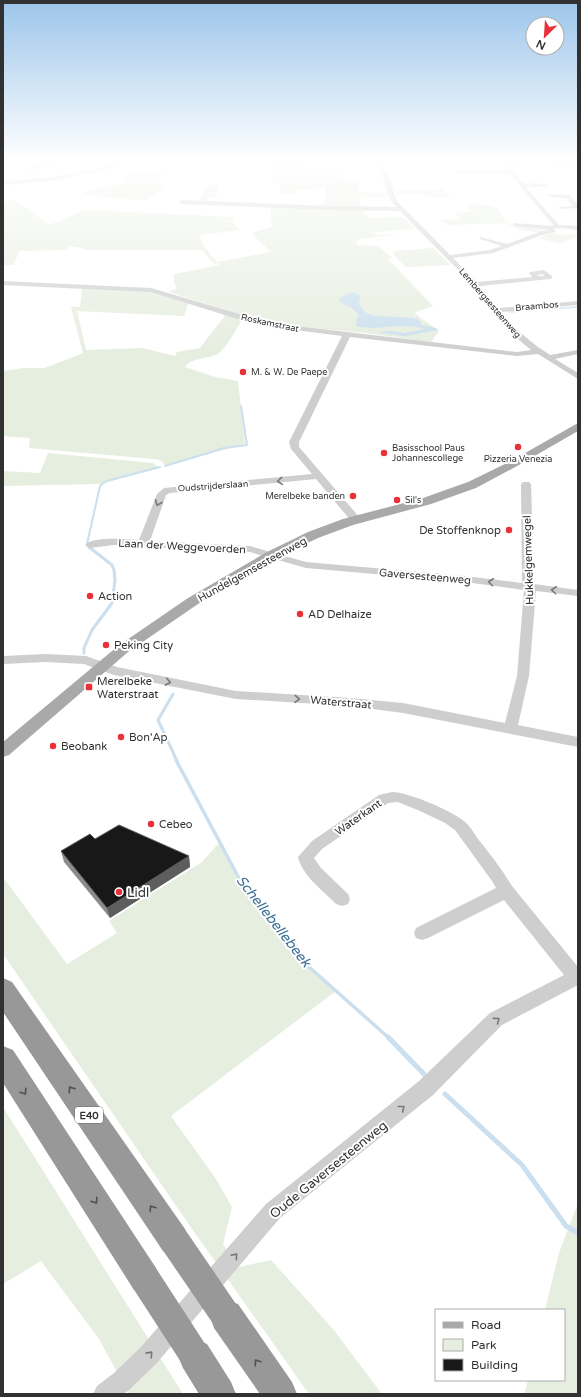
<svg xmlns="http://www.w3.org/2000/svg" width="581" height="1397" font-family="'Varela Round',sans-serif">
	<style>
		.green { fill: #e6eedf }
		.water { fill: #cbdfee }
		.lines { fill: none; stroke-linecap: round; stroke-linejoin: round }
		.stream-far4 { stroke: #cbdfee; stroke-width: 1.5 }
		.stream-far3 { stroke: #cbdfee; stroke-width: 2 }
		.stream-far2 { stroke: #cbdfee; stroke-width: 3 }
		.stream-far1 { stroke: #cbdfee; stroke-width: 3.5 }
		.stream { stroke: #cbdfee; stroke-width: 5 }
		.minor { fill: #cecece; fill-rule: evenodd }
		.major { fill: #a9a9a9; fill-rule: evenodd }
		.highway { fill: #989898; fill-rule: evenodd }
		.highway-bridge { stroke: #989898; stroke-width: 30 }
		.wall { fill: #8c8c8c }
		.shaded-wall { fill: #5d5d5d }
		.building { fill: #181818; stroke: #5d5d5d }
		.oneway { stroke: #787878 }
		.oneway2 { stroke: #505050 }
		.poi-dot { fill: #ea313a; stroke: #fff; stroke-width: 1.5 }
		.labels { text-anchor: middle; stroke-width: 4; stroke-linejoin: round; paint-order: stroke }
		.far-street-label { font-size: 9px; fill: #313131; stroke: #fff }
		.far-poi-label { font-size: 9px; fill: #313131; stroke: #fff; text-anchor: start }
		.shield { fill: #fff; stroke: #6f6f6f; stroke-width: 1 }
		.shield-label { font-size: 10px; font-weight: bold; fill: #313131 }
		.poi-label { font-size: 11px; fill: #313131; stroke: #fff; text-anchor: start }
		.street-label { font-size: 11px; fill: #313131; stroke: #fff }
		.near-poi-label { font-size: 13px; fill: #313131; stroke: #fff; text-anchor: start }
		.near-street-label { font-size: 13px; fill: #313131; stroke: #fff }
		.near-water-label { font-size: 14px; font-style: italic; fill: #3c7096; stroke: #fff }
	</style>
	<rect width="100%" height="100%" fill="#fff"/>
	<g class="green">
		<polygon points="274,166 343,168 342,181 359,181 359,192 388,192 389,197 360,197 361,208 324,207 326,186 309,190 296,190 294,194 279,193 281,184 272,184"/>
		<polygon points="129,171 163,171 162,177 159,177 158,180 165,189 145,200 106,198 81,193 127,182 122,176 134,173"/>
		<polygon points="207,185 218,185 217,197 209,197 204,202 198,202"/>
		<polygon points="443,189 452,197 426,197 423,193 397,195 395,191"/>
		<path d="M15 200 48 224C55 225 76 213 84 210L233 217 234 224 239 230 199 235 205 248 217 262 271 252 252 234 257 231 272 227 270 206 362 209 368 218 403 217 415 229 374 232 377 235 398 234 360 239 356 242 357 245 378 246 392 258 388 259 433 306 414 313 439 331 431 342 365 333 282 325 244 316 169 292 177 288 173 280 175 279 173 275 175 274 220 265 218 263 214 264 202 250H83V248L69 246 67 250 19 251 14 265H3V202Z"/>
		<path d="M468 205C490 205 495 202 507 223L547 231C534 233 518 231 507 223L447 225 441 220 459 219 455 213 472 212Z"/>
		<polygon points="552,233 566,235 577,234 578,236 560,243 537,238"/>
		<polygon points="433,248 450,265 406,267 397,259 393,253 395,251"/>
		<path d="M3 284 150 291 189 302 184 316 77 311 86 350 142 348 175 356 177 352 200 348 226 314 242 320C236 329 227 347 219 353 209 360 191 357 185 367L215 377 238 381 245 444 166 466 160 460 154 459 29 448 30 438 3 436V371L24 368H45L83 353 71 307H80L82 289 3 285Z"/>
		<polygon points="48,453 153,463 159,468 101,484 3,486 3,471 40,473"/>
		<polygon points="218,844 221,845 241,882 299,958 336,991 171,1116 216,1179 232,1207 223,1244 239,1267 271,1260 333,1329 382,1394 309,1394 190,1226 3,954 3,877 67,964 117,933 109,921 202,862"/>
		<polygon points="3,1107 183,1394 129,1394 99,1339 41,1261 3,1284"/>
		<polygon points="578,1203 578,1394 524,1394 528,1380 564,1380 564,1310 545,1310 559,1253"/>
	</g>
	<path class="water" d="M351 293H355L361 296 359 303C361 306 364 311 366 313 374 318 407 316 418 319L422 325 436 328 438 330 405 336 377 332 391 331 404 333 424 329C401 321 380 332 356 326L357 318 359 315 352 308 338 301 343 296Z"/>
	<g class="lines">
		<polyline class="stream-far4" points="509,312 578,307"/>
		<g class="stream-far3">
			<polyline points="165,466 224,448 247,445 241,406"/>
			<polyline points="89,548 87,544 100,486 106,481 160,467"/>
		</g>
		<g class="stream-far2">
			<polyline points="84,653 84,648 92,630 112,603 115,580 114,570 112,565 89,547"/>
			<polyline points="173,694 158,720 177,761"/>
		</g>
		<polyline class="stream-far1" points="176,760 241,882 299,958 389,1038"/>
		<g class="stream">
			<polyline points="388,1037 424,1074"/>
			<polyline points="445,1094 522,1165 566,1226 578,1233"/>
		</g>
		<g class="minor">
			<polygon points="61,159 71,159 30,170 27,168"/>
			<polygon points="112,159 117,159 112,167 106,170 51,181 3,185 3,181 51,177 105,167 108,165"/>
			<polygon points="169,159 210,159 208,160"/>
			<path d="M372 159H377L389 178 397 201 450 255 490 250 502 246 480 239V237L507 244 539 232 550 230 516 226 514 225V223L554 226 510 174H460L457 172 458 171 509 170 510 161 492 159 578 162V164L515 161 514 172 524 183 547 184 548 185 545 187H526L559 225 578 226V230L562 228 553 229 556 231 555 232 542 235 493 253 453 258 477 282 532 277 529 273 530 272 544 270 552 276V278L550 279 480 286 498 308 578 301V305L501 312C515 329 531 343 550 355L578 350V354L555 359 578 373V379L538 354 517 356 350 337 299 442V447L360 518 361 520 360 522H352L316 479 170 493 166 495 150 541 250 546 306 562 465 576 522 583 521 484 523 482H529L531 484 534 584 578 590V596L536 591 529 676 518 725 578 737V747L403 713 350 706 236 699 114 675 84 664 46 662 3 664V656L46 654 86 656 117 667 236 691 350 698 403 703 505 723 517 676 524 590 465 582 306 568 250 552 114 545 90 548 85 545C92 536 128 539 139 540L157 494 164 488 312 474 291 449 289 442 342 336 279 328 241 320 151 292 3 285V281L151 288 246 316 279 324 517 352 531 350 508 331 473 285 400 211 330 210 182 204 179 202 182 200 330 206 397 207 391 201 383 178ZM543 274 544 276H539L537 275Z"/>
			<polygon points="549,194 570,195 578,205 578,208 559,209 559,207 573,206 566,198 551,197 548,195"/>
			<path d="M392 792C408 792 453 811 465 822 470 826 474 833 478 839 490 854 502 869 512 886L578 967V985L502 1025 433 1095 280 1218 156 1364 130 1389 124 1394H93L97 1386 114 1373 140 1348 266 1204 419 1081 490 1013 564 975 504 900 428 938 422 940 416 938 414 933 416 928 496 888 492 881 455 830 445 823 420 811 398 802 388 803 322 849 314 858 321 868 348 894 350 899 348 904 342 906 336 904C323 890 303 877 298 857L312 841 379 795Z"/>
		</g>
		<polygon class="major" points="578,423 578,431 519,465 476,488 431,504 353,525 318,538 277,558 198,604 128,652 9,755 3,757 3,742 118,646 188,598 267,552 308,532 343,519 423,498 468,482 511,461"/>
		<g class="highway">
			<polygon points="3,978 12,982 185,1229 189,1240 185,1251 174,1255 163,1251 3,1012"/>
			<polygon points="3,1046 13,1050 156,1268 161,1279 156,1290 145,1295 134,1290 3,1083"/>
			<polygon points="226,1300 238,1304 292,1382 297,1394 260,1394 214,1328 210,1316 214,1304"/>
			<polygon points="195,1339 207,1344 231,1382 236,1394 199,1394 183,1368 178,1356 183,1344"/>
		</g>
		<g class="highway-bridge">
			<polyline points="174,1240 226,1316"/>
			<polyline points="145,1279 195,1356"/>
		</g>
	</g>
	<polygon class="wall" points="95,839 189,856 190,867 110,918 64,862 61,851"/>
	<polygon class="shaded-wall" points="189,856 190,867 110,918 107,908"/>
	<polygon class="building" points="119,825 189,856 107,908 61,851 90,834 95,839"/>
	<defs><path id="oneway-chevron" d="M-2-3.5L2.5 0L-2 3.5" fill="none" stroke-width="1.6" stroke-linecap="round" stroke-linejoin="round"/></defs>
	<g class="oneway">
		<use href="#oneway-chevron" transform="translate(280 481) rotate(175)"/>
		<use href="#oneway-chevron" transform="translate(158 503) rotate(112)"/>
		<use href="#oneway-chevron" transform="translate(491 582) rotate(-173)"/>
		<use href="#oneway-chevron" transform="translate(554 590) rotate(-173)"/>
		<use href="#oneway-chevron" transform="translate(168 682) rotate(11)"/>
		<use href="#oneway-chevron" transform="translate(297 699) rotate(3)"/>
		<use href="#oneway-chevron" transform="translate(497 1020) rotate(-36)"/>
		<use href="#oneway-chevron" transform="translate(402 1108) rotate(-39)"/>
		<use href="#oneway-chevron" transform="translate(235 1256) rotate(-49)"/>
		<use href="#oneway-chevron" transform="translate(150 1354) rotate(-48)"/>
	</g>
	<g class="oneway2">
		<use href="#oneway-chevron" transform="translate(71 1089) rotate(-124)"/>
		<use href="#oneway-chevron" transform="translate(24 1092) rotate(57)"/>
		<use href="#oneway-chevron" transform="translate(95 1201) rotate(57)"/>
		<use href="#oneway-chevron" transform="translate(152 1208) rotate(-124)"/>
		<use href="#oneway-chevron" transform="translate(257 1362) rotate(-124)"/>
	</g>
	<linearGradient id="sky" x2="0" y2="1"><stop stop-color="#9cc5ea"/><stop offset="0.45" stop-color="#fff"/><stop offset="1" stop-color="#fff" stop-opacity="0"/></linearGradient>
	<rect width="581" height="355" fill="url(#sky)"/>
	<g class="poi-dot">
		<circle cx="243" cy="372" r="4"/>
		<circle cx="518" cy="447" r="4"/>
		<circle cx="384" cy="453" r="4"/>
		<circle cx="353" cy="496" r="4"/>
		<circle cx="397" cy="500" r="4"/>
		<circle cx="509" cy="530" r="4"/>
		<circle cx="90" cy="596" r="4"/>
		<circle cx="300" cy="614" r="4"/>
		<circle cx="106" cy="645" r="4"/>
		<rect x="85" y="683" width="8" height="8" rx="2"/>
		<circle cx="121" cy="737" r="4"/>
		<circle cx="53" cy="746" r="4"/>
		<circle cx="151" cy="824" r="4"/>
		<circle cx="119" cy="892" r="4"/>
	</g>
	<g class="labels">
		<g class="far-street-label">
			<text transform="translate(490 303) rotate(49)" y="3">Lembergsesteenweg</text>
			<text transform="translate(537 306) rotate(-5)" y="3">Braambos</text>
			<text transform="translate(270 323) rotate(12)" y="3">Roskamstraat</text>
			<text transform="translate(213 486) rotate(-4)" y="3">Oudstrijderslaan</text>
		</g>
		<g class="far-poi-label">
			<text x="251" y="375">M. &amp; W. De Paepe</text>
			<text x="392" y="451">Basisschool Paus<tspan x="392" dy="10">Johannescollege</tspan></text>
			<text x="518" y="462" text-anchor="middle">Pizzeria Venezia</text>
			<text x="345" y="499" text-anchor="end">Merelbeke banden</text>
			<text x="405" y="503">Sil's</text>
		</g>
		<rect class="shield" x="75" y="1107" width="28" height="16" rx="3"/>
		<g class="shield-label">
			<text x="89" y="1119">E40</text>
		</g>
		<g class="poi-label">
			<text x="501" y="534" text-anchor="end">De Stoffenknop</text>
			<text x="98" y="600">Action</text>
			<text x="308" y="618">AD Delhaize</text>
			<text x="114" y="649">Peking City</text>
			<text x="97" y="685">Merelbeke<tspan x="97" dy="13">Waterstraat</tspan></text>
			<text x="129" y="741">Bon'Ap</text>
			<text x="61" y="750">Beobank</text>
			<text x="159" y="828">Cebeo</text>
		</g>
		<g class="street-label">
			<text transform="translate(182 546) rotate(3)" y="4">Laan der Weggevoerden</text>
			<text transform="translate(528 560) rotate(-92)" y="4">Hukkelgemwegel</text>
			<text transform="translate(252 569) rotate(-29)" y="4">Hundelgemsesteenweg</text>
			<text transform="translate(425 576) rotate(5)" y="4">Gaversesteenweg</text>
			<text transform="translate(341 702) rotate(5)" y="4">Waterstraat</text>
			<text transform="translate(358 817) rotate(-35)" y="4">Waterkant</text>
		</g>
		<g class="near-poi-label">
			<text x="127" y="897">Lidl</text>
		</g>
		<g class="near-street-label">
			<text transform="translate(328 1169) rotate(-39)" y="5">Oude Gaversesteenweg</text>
		</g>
		<g class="near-water-label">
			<text transform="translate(274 921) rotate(52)" y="5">Schellebellebeek</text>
		</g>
	</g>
	<rect width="581" height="1397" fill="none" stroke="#313131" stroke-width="8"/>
	<rect x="435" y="1309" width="130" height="72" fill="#ffffff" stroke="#adadad"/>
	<rect x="443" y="1322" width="20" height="6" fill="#a9a9a9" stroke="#adadad"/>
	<text x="471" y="1329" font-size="12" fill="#313131">Road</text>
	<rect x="443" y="1339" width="20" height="12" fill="#e6eedf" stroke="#adadad"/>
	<text x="471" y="1349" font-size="12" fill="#313131">Park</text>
	<rect x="443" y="1359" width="20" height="12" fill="#181818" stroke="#adadad"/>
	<text x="471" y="1369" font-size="12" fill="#313131">Building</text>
	<g transform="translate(545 36) rotate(205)"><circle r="19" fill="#ffffff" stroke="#adadad"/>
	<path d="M0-3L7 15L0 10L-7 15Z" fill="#ea313a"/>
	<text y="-6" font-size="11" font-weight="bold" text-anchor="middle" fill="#313131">N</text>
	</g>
</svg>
